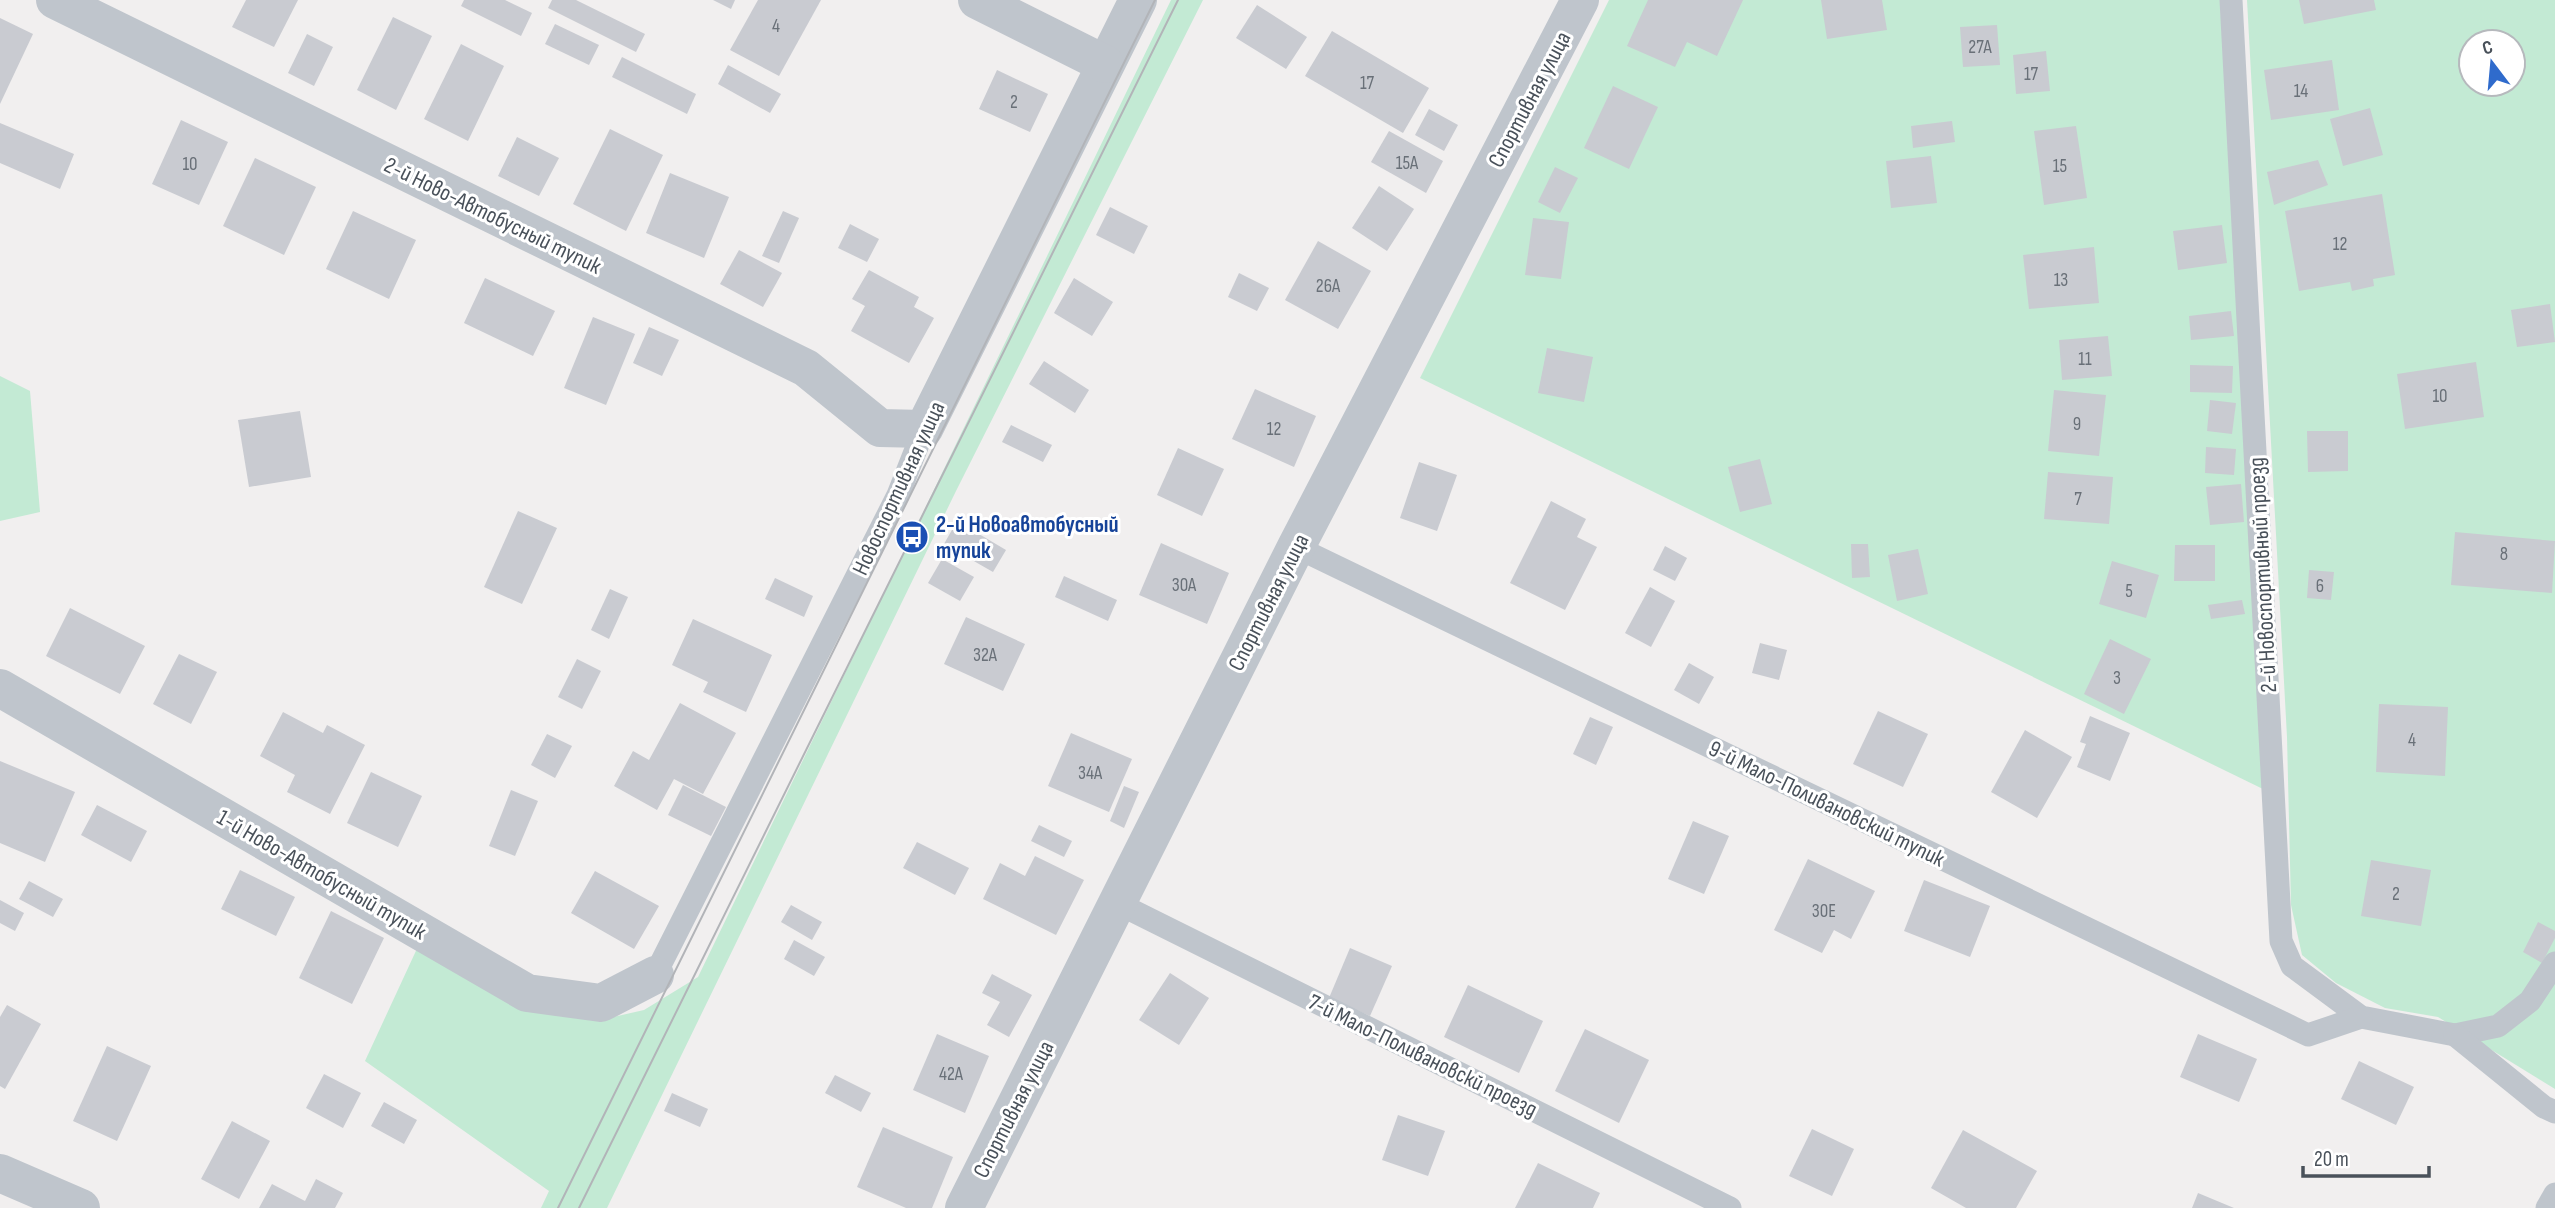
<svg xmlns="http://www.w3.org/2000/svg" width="2555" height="1208" font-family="'Sofia Sans Condensed',sans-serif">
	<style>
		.green { fill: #c3ead4; fill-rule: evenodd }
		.building { fill: #c9cbd1 }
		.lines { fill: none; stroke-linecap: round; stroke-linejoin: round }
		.lane { stroke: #bfc5cc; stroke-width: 23 }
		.street { stroke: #bfc5cc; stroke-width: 38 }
		.tram { stroke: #b2b4b8; stroke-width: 2 }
		.labels { text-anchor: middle; stroke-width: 6; stroke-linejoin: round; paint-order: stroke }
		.number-label { font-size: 19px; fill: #697078 }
		.street-label { font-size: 23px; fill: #49515a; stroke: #fff }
		.transit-label { font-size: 23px; font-weight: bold; fill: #164399; stroke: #fff; text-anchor: start }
	</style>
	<rect width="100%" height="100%" fill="#f1efef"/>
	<g class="green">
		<polygon points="1171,0 1203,0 956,491 607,1208 541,1208 549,1191 365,1061 421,940 600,1020 644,1010 698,977"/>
		<polygon points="1609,0 2220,0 2265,790 1420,378"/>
		<path d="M2247 0H2555V1089L2438 1017 2385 1008 2336 983 2302 955 2291 905 2287 737ZM2471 42H2513V84H2471Z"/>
		<polygon points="0,376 30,391 40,512 0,521"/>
	</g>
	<g class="building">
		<polygon points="246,0 298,0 274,47 232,27"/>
		<polygon points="464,0 505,0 532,13 521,36 461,6"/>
		<polygon points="552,0 576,0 645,34 636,52 548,8"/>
		<polygon points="713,0 735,0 731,9"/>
		<polygon points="758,0 821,0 779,76 730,50"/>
		<polygon points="1648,0 1743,0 1717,56 1687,42 1675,67 1627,46"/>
		<polygon points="1821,0 1882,0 1887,30 1827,39"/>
		<polygon points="2299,0 2374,0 2376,10 2304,24"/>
		<polygon points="1257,5 1307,37 1286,69 1236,38"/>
		<polygon points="393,17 432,36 396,110 357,90"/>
		<polygon points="0,18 33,34 0,104"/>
		<polygon points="555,24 599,45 589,65 545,44"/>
		<polygon points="1997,25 2000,65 1963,67 1960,27"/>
		<polygon points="1332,31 1429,88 1403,133 1305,76"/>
		<polygon points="307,34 333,47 314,86 288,73"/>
		<polygon points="461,44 504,66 468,141 424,119"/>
		<polygon points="2046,51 2050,91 2016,94 2013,55"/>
		<polygon points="622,57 696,94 687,114 612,77"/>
		<polygon points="2332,60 2339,110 2271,120 2264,70"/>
		<polygon points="728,65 781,94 770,113 718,84"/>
		<polygon points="997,70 1048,94 1030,132 979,109"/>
		<polygon points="1613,86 1658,107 1629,169 1584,148"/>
		<polygon points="2370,108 2383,155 2343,166 2330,119"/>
		<polygon points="1429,109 1458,125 1444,151 1415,135"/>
		<polygon points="181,120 228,142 199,205 152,184"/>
		<polygon points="1952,121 1955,142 1913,148 1911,126"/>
		<polygon points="0,123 74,154 60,189 0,163"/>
		<polygon points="2076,126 2087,198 2044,205 2034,131"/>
		<polygon points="610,129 663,155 626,231 573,204"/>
		<polygon points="1389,131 1443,161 1426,193 1371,162"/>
		<polygon points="517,137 559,158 539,196 498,176"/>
		<polygon points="1931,156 1937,203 1891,208 1886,161"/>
		<polygon points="255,158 316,187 284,255 223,226"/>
		<polygon points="2318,160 2328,185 2274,205 2267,172"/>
		<polygon points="1555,167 1578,178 1560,213 1538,202"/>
		<polygon points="670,173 729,197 704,258 646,233"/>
		<polygon points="1379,186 1414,209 1387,251 1352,228"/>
		<polygon points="2382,194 2395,275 2373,279 2374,286 2352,291 2350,282 2299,291 2285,211"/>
		<polygon points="1110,207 1148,226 1134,254 1096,235"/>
		<polygon points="353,211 416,240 389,299 326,269"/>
		<polygon points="783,211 799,218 779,263 762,256"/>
		<polygon points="1533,218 1569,222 1561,279 1525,275"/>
		<polygon points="850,224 879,239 867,262 838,248"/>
		<polygon points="2222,225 2227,263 2178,270 2173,231"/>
		<polygon points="1318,241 1371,271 1338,329 1285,300"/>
		<polygon points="2094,247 2099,303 2029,309 2023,255"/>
		<polygon points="739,250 782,273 763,307 720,284"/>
		<polygon points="869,270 919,297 914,307 934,318 909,363 851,331 865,306 852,299"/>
		<polygon points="1239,273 1269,288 1257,311 1228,297"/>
		<polygon points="485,278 555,311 533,356 464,323"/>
		<polygon points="1074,278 1113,302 1092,336 1054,313"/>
		<polygon points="2550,304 2555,342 2517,347 2511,310"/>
		<polygon points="2231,311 2234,336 2191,340 2189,316"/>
		<polygon points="593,317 635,334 606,405 564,388"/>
		<polygon points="649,327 679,340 662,376 633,363"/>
		<polygon points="2108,336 2112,376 2062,380 2059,340"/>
		<polygon points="1547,348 1593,357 1584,402 1538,393"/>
		<polygon points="1044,361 1089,390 1075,413 1029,384"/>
		<polygon points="2476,362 2484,417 2405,429 2397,374"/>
		<polygon points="2190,365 2233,366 2232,393 2190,392"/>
		<polygon points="1255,389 1316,416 1294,467 1232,439"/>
		<polygon points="2054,390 2106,395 2099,456 2048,451"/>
		<polygon points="2210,400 2236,403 2232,434 2207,431"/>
		<polygon points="300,411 311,477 249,487 238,420"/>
		<polygon points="1011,425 1052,445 1043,462 1002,442"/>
		<polygon points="2307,431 2348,431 2348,471 2308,472"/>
		<polygon points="2206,447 2236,449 2234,475 2205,473"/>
		<polygon points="1178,448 1224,469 1202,516 1157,495"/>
		<polygon points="1760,459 1772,504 1740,512 1728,467"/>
		<polygon points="1419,462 1457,475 1437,531 1400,518"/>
		<polygon points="2048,472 2113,477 2109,524 2044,519"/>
		<polygon points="2241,484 2244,522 2210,525 2206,487"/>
		<polygon points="1551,501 1586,519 1577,537 1597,547 1565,610 1510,583"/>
		<polygon points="518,511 557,528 522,604 484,587"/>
		<polygon points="957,521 1006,550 993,572 944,544"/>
		<polygon points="2455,532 2555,541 2552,593 2451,585"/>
		<polygon points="1161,543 1229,573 1207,624 1139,595"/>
		<polygon points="1851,544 1868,544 1870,577 1852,578"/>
		<polygon points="2175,545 2215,545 2215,581 2174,581"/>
		<polygon points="1665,546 1687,558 1675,581 1653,570"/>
		<polygon points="1918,549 1928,594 1897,601 1888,555"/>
		<polygon points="942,559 974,577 960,601 928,583"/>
		<polygon points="2112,561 2159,575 2146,618 2099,604"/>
		<polygon points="2309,570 2334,572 2331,600 2307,598"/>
		<polygon points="1064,576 1117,600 1108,621 1055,597"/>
		<polygon points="775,578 813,596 804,617 765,599"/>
		<polygon points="1650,587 1675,601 1651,647 1625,633"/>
		<polygon points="610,589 628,597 609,639 591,630"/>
		<polygon points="2242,600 2245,614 2211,619 2208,605"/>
		<polygon points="70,608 145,646 120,694 46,656"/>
		<polygon points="966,617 1025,644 1003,691 944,664"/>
		<polygon points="693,619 772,655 746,712 703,692 708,682 672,665"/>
		<polygon points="2110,639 2151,659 2124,714 2084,694"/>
		<polygon points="1760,643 1787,650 1779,680 1752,673"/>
		<polygon points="179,654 217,672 191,724 153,704"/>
		<polygon points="577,659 601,671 582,709 558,697"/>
		<polygon points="1689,663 1714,677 1699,704 1674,690"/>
		<polygon points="680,703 736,733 703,794 674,779 657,810 614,786 633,751 649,760"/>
		<polygon points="2379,704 2448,707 2445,776 2376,772"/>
		<polygon points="1878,711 1928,734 1903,787 1853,764"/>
		<polygon points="283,712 323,733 327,725 365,745 330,814 287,792 295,775 260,756"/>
		<polygon points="2090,716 2130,733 2110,781 2077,767 2086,744 2080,742"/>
		<polygon points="1590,717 1613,727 1596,765 1573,754"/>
		<polygon points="2025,730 2072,757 2037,818 1991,792"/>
		<polygon points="1071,733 1132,759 1109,812 1048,786"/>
		<polygon points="547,734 572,746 555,778 531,765"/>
		<polygon points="0,761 75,792 45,862 0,843"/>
		<polygon points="371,772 422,796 398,847 347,823"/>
		<polygon points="683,785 726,807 711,836 668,815"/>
		<polygon points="1124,786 1139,792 1124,828 1110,821"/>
		<polygon points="511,790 538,801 515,856 489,846"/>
		<polygon points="97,805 147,831 131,862 81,835"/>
		<polygon points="1693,821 1729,836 1704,894 1668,879"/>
		<polygon points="1039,825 1072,841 1064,857 1031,841"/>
		<polygon points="917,842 969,868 955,895 903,868"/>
		<polygon points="1035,856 1084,880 1056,935 983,899 1000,863 1025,876"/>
		<polygon points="1808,859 1875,891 1851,939 1834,930 1822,953 1774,930"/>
		<polygon points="2371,860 2431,870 2421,926 2361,916"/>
		<polygon points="240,870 295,897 276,936 221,909"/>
		<polygon points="595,871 659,906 634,949 571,913"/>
		<polygon points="1924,880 1990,906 1970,957 1904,931"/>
		<polygon points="29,881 63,899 53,917 19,899"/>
		<polygon points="0,900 24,913 15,931 0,923"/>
		<polygon points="791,905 822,922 812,940 781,922"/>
		<polygon points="331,911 384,938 352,1004 299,978"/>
		<polygon points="2538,922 2555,931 2555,938 2542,963 2523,952"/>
		<polygon points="794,940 825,957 814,976 784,959"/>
		<polygon points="1350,948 1392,966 1370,1016 1329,998"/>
		<polygon points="1170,973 1209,998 1179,1045 1139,1020"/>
		<polygon points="992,974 1032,995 1009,1037 987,1025 1000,1002 982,993"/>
		<polygon points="1468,985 1543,1021 1519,1073 1444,1037"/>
		<polygon points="7,1005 41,1024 5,1089 0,1086 0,1017"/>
		<polygon points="1585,1029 1649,1060 1619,1123 1555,1091"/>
		<polygon points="937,1034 989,1056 965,1113 913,1090"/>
		<polygon points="2198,1034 2257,1059 2239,1102 2180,1077"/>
		<polygon points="107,1046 151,1066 117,1141 73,1121"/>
		<polygon points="2359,1061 2414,1087 2396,1125 2341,1099"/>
		<polygon points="324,1074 361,1093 343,1128 306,1108"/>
		<polygon points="835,1075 871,1093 861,1112 825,1093"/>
		<polygon points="672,1093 708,1109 700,1127 664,1111"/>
		<polygon points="384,1102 417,1120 404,1144 371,1126"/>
		<polygon points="1398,1115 1445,1131 1428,1176 1382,1160"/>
		<polygon points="232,1121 270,1141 239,1199 201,1179"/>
		<polygon points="883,1127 953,1157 932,1208 906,1208 857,1187"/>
		<polygon points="1812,1129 1854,1149 1832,1196 1789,1176"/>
		<polygon points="1963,1130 2037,1171 2016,1208 1966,1208 1931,1188"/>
		<polygon points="1538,1163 1600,1193 1593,1208 1515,1208"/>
		<polygon points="316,1179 343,1193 335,1208 259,1208 272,1184 305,1201"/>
		<polygon points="2198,1193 2234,1208 2192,1208"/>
	</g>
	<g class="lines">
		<g class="lane">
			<polyline points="2231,0 2281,941 2292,966 2361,1017 2455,1035 2498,1026 2530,1001 2555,963"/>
			<polyline points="1296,547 2308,1035 2361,1017"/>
			<polyline points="1117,903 1730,1208"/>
			<polyline points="655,975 898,495 924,429"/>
			<polyline points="2455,1035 2544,1107 2555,1112"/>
			<polyline points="2547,1208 2555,1194"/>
		</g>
		<g class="street">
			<polyline points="55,0 806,368 880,428 924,429 1138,0"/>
			<polyline points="977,0 1105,64"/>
			<polyline points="0,688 527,993 601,1003 655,975"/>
			<polyline points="0,1173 81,1208"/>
			<polyline points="964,1208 1296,547 1580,0"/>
		</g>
		<g class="tram">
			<polyline points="558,1208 1155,0"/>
			<polyline points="579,1208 1178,0"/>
		</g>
	</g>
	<defs>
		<symbol id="bus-disc" viewBox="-11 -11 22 22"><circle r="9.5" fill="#1a4fb4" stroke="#fff"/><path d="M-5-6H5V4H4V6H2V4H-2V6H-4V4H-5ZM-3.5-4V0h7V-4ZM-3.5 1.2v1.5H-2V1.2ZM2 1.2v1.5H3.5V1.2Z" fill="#fff"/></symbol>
	</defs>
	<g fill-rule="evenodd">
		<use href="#bus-disc" x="893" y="518" width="38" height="38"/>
	</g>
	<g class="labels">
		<g class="number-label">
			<text x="776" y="32">4</text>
			<text x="1980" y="53">27А</text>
			<text x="2031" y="80">17</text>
			<text x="1367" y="89">17</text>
			<text x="2301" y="97">14</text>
			<text x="1014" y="108">2</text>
			<text x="1407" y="169">15А</text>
			<text x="190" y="170">10</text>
			<text x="2060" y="172">15</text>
			<text x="2340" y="250">12</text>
			<text x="2061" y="286">13</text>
			<text x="1328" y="292">26А</text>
			<text x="2085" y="365">11</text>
			<text x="2440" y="402">10</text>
			<text x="2077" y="430">9</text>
			<text x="1274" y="435">12</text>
			<text x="2078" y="505">7</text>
			<text x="2504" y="560">8</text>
			<text x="1184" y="591">30А</text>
			<text x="2320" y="592">6</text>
			<text x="2129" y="597">5</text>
			<text x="985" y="661">32А</text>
			<text x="2117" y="684">3</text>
			<text x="2412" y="746">4</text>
			<text x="1090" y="779">34А</text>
			<text x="2396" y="900">2</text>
			<text x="1824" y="917">30Е</text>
			<text x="951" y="1080">42А</text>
		</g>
		<g class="street-label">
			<text transform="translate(1529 99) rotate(-62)" y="8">Спортивная улица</text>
			<text transform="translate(493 215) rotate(26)" y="8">2-й Ново-Автобусный тупик</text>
			<text transform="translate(898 488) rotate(-65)" y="8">Новоспортивная улица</text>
			<text transform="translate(2262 575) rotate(-93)" y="8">2-й Новоспортивный проезд</text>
			<text transform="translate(1268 602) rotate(-63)" y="8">Спортивная улица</text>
			<text transform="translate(1827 803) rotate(26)" y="8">9-й Мало-Поливановский тупик</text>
			<text transform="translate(322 874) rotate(30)" y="8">1-й Ново-Автобусный тупик</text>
			<text transform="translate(1423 1055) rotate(26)" y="8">7-й Мало-Поливановскй проезд</text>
			<text transform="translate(1013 1109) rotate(-63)" y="8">Спортивная улица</text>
		</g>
		<g class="transit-label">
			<text x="936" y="532">2-й Новоавтобусный<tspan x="936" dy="26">тупик</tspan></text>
		</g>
	</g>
	<g transform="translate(2492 63) rotate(344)"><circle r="33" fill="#ffffff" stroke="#b6b9bd" stroke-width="2"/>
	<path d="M0-5L12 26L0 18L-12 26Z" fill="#2f6bcc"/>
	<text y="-10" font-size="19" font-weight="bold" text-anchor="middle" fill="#49515a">С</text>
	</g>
	<path d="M2303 1166v10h126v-10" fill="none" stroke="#49515a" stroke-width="3.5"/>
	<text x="2314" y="1166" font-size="21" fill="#49515a" stroke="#ffffff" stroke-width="5" paint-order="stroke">20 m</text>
</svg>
